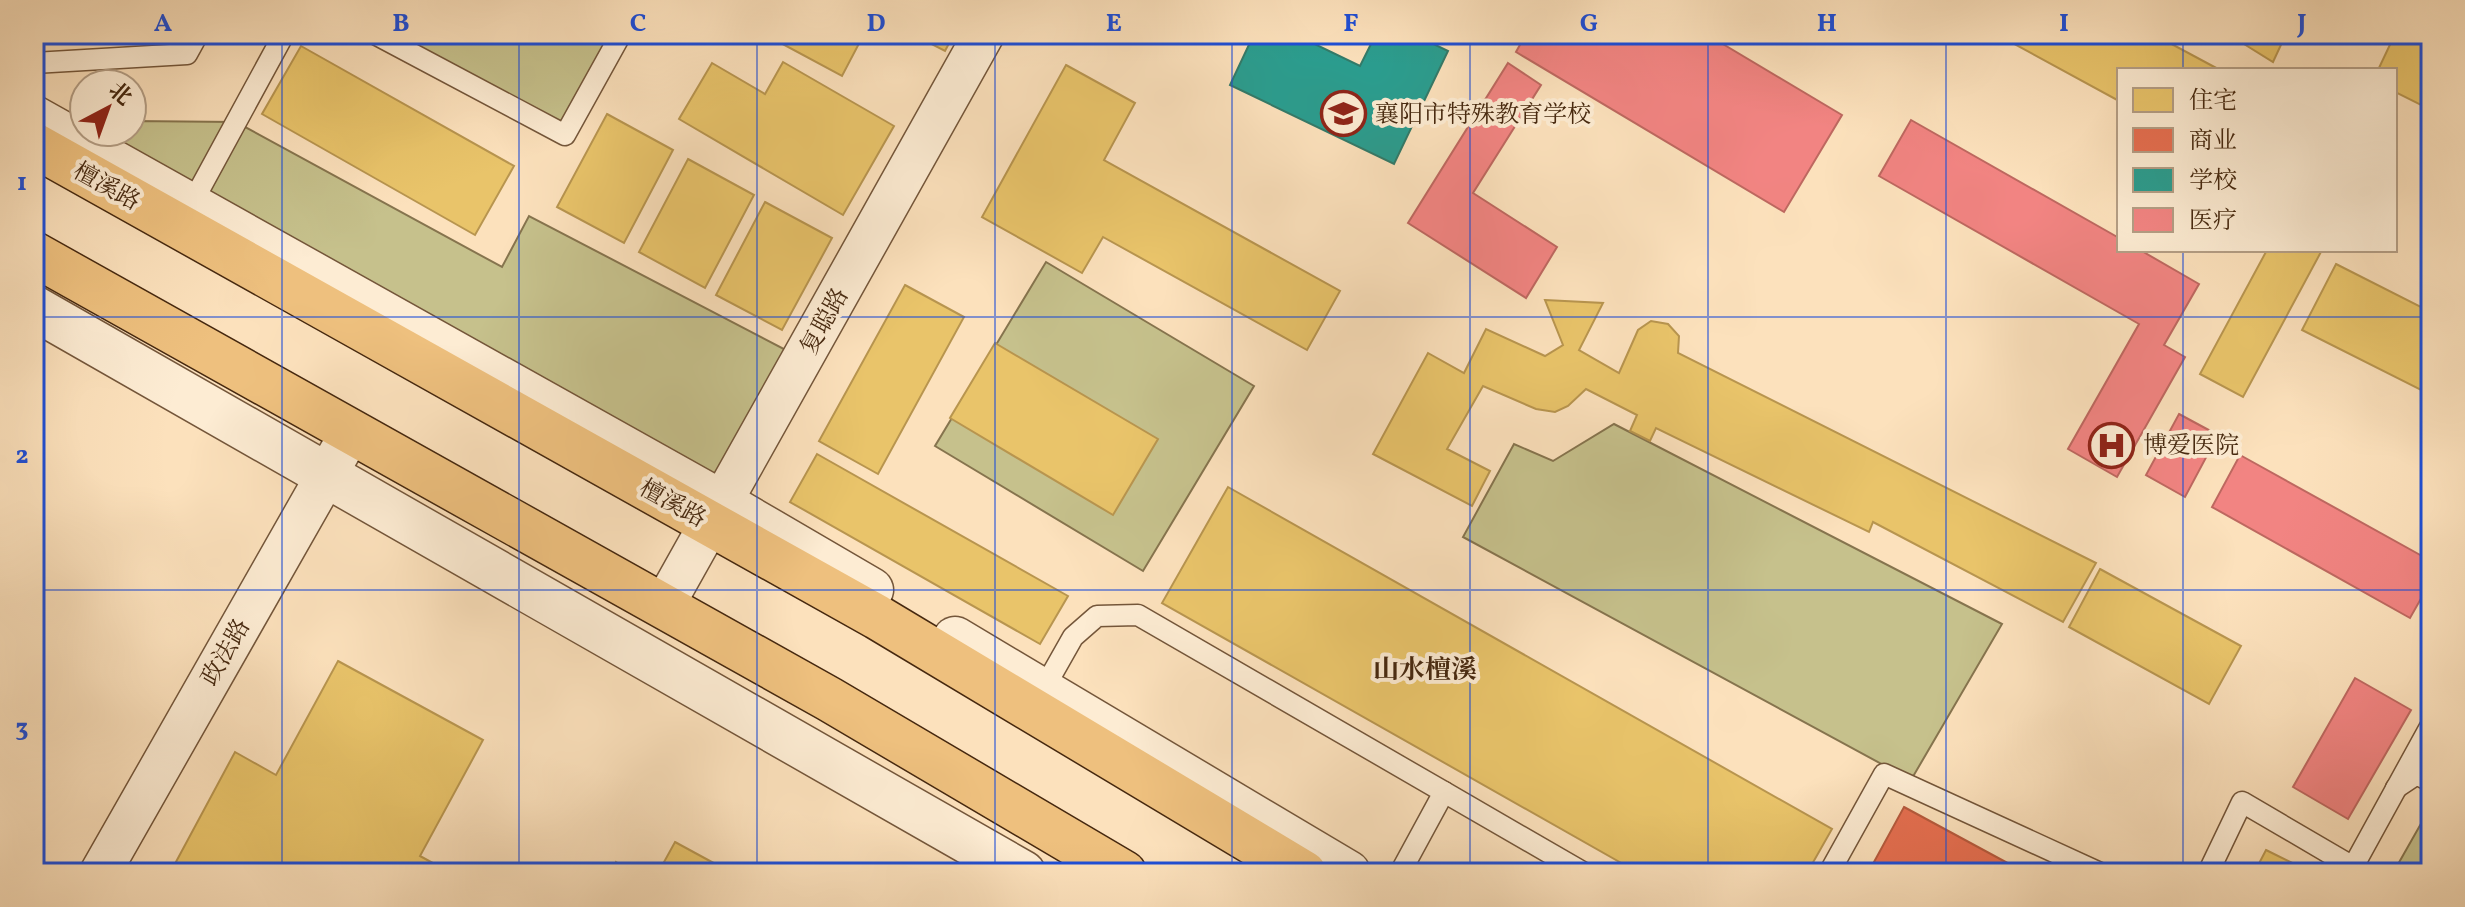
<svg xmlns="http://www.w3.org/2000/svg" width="2465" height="907" font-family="Vollkorn,'Noto Serif SC',serif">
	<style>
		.green { fill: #c6c18c; stroke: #86744e; stroke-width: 2 }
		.homes { fill: #e9c46a; stroke: #b8954f; stroke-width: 2 }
		.shops { fill: #e76f51; stroke: #b75a3d; stroke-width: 2 }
		.schools { fill: #2a9d8f; stroke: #327a69; stroke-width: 2 }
		.health { fill: #f28482; stroke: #be6860; stroke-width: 2 }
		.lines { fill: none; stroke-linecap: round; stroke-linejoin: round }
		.service-casing { stroke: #74563a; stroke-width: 23 }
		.minor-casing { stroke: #74563a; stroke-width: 43 }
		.tertiary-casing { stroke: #74563a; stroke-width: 47 }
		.primary-casing { stroke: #46280f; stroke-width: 47 }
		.service { stroke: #fdecd3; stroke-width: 20 }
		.minor { stroke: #fdecd3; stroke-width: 40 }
		.tertiary { stroke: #fdecd3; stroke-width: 44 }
		.primary { stroke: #eec07e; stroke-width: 44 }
		.grid { fill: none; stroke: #1d4ed8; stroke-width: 2; stroke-opacity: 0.55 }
		.labels { text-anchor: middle; stroke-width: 8; stroke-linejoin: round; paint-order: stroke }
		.poi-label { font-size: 24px; fill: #46280f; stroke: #fdecd3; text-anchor: start }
		.street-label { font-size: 24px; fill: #46280f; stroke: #fdecd3 }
		.neighbourhood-label { font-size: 26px; font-weight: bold; fill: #46280f; stroke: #fdecd3 }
		.neatline { fill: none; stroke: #1d4ed8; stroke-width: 3 }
		.grid-label { font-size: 26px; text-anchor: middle; font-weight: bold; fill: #1d4ed8 }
	</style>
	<rect width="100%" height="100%" fill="#fce1bc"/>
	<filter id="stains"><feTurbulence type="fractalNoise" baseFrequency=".0025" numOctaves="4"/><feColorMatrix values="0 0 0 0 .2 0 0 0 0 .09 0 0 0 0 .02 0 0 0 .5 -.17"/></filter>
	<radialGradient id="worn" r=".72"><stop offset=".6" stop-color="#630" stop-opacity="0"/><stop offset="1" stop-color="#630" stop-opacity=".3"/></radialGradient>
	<g class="green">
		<polygon points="375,34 621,34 565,135"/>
		<polygon points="132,121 236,122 502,267 529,216 803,359 722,503 84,132 132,132"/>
		<polygon points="1046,262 1254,386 1143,571 935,446"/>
		<polygon points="1614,424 2002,624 1911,780 1463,537 1514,444 1553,461"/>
		<polygon points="2431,806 2431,873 2393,873"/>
	</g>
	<g class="homes">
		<polygon points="764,34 864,34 842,76"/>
		<polygon points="912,34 954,34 945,51"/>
		<polygon points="1996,34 2153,34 2220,70 2119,70 2119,101"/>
		<polygon points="2228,34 2286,34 2273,62"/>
		<polygon points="2395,34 2431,34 2431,110 2395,92 2395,70 2378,70"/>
		<polygon points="301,46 514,166 475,235 262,114"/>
		<polygon points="783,62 894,126 843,215 679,119 712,63 765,94"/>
		<polygon points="1066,65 1135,103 1104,160 1340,291 1307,350 1103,237 1082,273 982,217"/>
		<polygon points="607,114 673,150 624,243 557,207"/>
		<polygon points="688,159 754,195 705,288 639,252"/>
		<polygon points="765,202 832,238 782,330 716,295"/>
		<polygon points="2267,250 2322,250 2243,397 2200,374"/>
		<polygon points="2336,264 2431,312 2431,395 2302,330"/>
		<polygon points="905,285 964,317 878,474 819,441"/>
		<polygon points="1545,300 1603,303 1579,350 1619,373 1638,330 1651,321 1668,324 1679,336 1678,353 2096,563 2063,622 1873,522 1869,532 1656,428 1650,441 1630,431 1637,415 1586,389 1568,406 1555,412 1536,409 1483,386 1447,449 1490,471 1472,506 1373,454 1428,353 1464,373 1486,329 1545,356 1563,345"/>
		<polygon points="995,343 1158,439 1113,515 950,418"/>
		<polygon points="817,454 1068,596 1040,644 790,502"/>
		<polygon points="1228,487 1832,829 1807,873 1639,873 1162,603"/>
		<polygon points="2100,569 2241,646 2209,704 2069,627"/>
		<polygon points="338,661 483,740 420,856 451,873 170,873 235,752 276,775"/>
		<polygon points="675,842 732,873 658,873"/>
		<polygon points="2266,850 2313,873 2254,873"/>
		<polygon points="616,862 635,873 610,873"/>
	</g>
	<polygon class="shops" points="1904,807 2026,873 1868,873"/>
	<polygon class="schools" points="1254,34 1294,34 1360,66 1376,34 1413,34 1448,51 1394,164 1230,85"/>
	<g class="health">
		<polygon points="1526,34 1706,34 1842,115 1784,212 1516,52"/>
		<polygon points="1508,63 1541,85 1473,193 1557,247 1526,298 1408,223"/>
		<polygon points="1911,120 2119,238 2119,250 2140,250 2199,284 2164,345 2185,357 2117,477 2068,449 2139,324 1879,176"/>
		<polygon points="2179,414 2218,435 2185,497 2146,475"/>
		<polygon points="2240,455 2431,561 2431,581 2410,618 2212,507"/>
		<polygon points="2355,678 2411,710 2348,819 2293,787"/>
	</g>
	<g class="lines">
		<defs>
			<g id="service">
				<polyline points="375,34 565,135 621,34"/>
				<polyline points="34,63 187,54 198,34"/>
				<polyline points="191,205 284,34"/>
				<polyline points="1043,690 1073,637 1097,616 1138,615 1444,792 1400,873"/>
				<polyline points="2396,788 2417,774 2431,782"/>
				<polyline points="1444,792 1584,873"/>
				<polyline points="1829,873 1884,774 2100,873"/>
				<polyline points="2208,873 2242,802 2353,867 2431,725"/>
			</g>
			<g id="minor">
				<polyline points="663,607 984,34"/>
				<polyline points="100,873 351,432"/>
			</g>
			<g id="tertiary">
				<polyline points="34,118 722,503 871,590"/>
				<polyline points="34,308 1023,873"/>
				<polyline points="955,639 1348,873"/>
			</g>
			<g id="primary">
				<polyline points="34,145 877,617 1304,873"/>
				<polyline points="34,254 829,699 1124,873"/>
			</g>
		</defs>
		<use href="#service" class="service-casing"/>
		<use href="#minor" class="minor-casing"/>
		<use href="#tertiary" class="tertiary-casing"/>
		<use href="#primary" class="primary-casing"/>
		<use href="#service" class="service"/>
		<use href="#minor" class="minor"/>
		<use href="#tertiary" class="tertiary"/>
		<use href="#primary" class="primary"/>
	</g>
	<path class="grid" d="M282 34V873M519 34V873M757 34V873M995 34V873M1232 34V873M1470 34V873M1708 34V873M1946 34V873M2183 34V70M2183 250V873M34 317H2431M34 590H2431"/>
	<defs>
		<symbol id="school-ring" viewBox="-11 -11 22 22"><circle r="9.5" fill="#fdecd3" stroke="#8f2418" stroke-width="1.5"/><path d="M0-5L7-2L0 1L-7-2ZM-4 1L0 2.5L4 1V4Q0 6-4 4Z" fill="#8f2418"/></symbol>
		<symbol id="hospital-ring" viewBox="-11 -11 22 22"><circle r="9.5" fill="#fdecd3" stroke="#8f2418" stroke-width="1.5"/><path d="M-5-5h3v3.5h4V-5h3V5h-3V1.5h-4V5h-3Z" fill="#8f2418"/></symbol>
	</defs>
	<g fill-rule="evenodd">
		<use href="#school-ring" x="1318" y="88" width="51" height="51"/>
		<use href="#hospital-ring" x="2086" y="420" width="51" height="51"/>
	</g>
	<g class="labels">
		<g class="poi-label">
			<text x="1375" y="122">襄阳市特殊教育学校</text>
			<text x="2143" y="453">博爱医院</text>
		</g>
		<g class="street-label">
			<text transform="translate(107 186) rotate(29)" y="8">檀溪路</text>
			<text transform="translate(824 321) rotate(-61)" y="8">复聪路</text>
			<text transform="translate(673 503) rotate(29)" y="8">檀溪路</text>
			<text transform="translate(225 652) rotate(-60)" y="8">政法路</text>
		</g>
		<g class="neighbourhood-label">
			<text x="1425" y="678">山水檀溪</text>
		</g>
	</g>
	<rect width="2465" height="907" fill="none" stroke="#fce1bc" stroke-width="88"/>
	<rect x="2117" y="68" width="280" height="184" fill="#fdecd3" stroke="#b49e85" stroke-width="2"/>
	<rect x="2133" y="88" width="40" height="24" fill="#e9c46a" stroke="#b49e85" stroke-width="2"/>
	<text x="2189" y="108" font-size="24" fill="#46280f">住宅</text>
	<rect x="2133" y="128" width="40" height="24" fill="#e76f51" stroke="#b49e85" stroke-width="2"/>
	<text x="2189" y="148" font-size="24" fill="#46280f">商业</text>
	<rect x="2133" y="168" width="40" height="24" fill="#2a9d8f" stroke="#b49e85" stroke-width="2"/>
	<text x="2189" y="188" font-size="24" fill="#46280f">学校</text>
	<rect x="2133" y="208" width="40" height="24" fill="#f28482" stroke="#b49e85" stroke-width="2"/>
	<text x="2189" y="228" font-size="24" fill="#46280f">医疗</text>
	<g transform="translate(108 108) rotate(41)"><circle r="38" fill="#fdecd3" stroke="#b49e85" stroke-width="2"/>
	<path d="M0-6L14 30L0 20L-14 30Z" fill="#8f2418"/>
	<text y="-12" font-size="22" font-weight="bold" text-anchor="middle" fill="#46280f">北</text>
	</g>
	<rect x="44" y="44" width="2377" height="819" class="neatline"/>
	<g class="grid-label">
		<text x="163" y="31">A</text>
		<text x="401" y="31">B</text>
		<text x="638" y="31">C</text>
		<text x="876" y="31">D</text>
		<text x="1114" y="31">E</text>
		<text x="1351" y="31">F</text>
		<text x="1589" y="31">G</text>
		<text x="1827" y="31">H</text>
		<text x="2064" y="31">I</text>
		<text x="2302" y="31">J</text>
		<text x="22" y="190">1</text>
		<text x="22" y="463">2</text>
		<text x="22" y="736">3</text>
	</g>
	<rect width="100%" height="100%" filter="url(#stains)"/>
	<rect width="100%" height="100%" fill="url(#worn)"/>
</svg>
